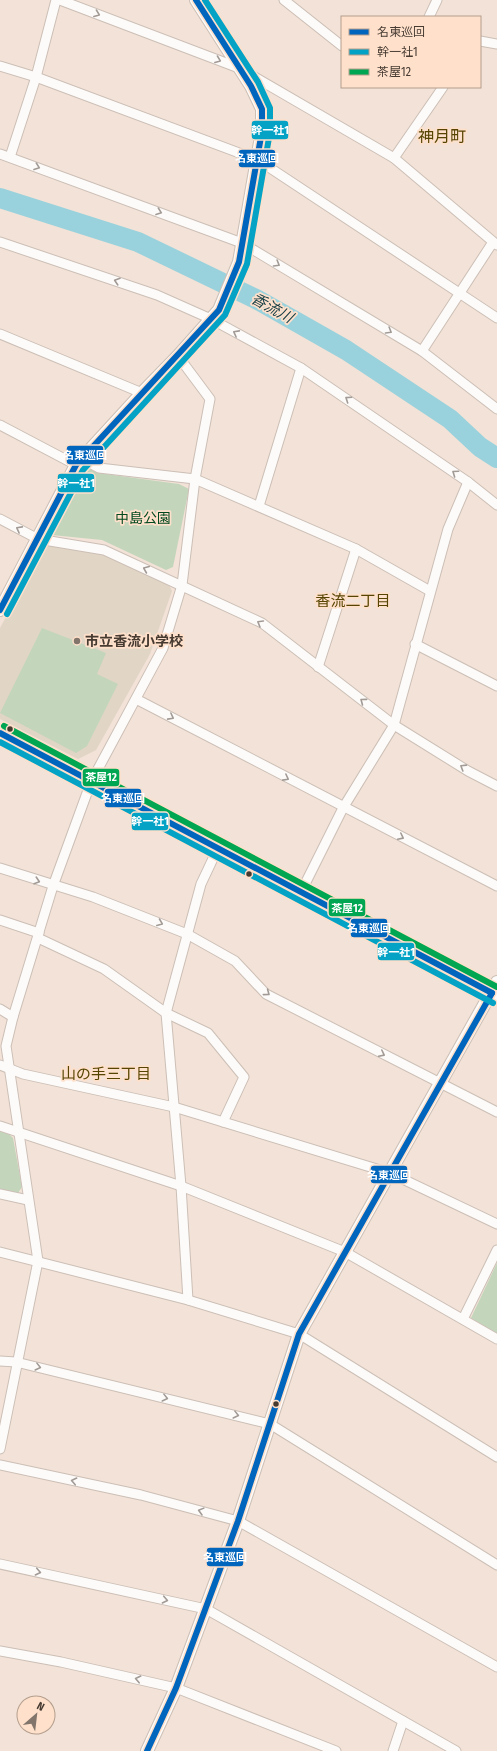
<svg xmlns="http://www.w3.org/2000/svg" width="497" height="1751" font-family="'Fira Sans Condensed','Noto Sans JP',sans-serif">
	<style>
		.education { fill: #e1d5c5 }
		.green { fill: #c3d6bc }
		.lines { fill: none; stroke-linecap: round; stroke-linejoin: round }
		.river { stroke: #99d2dc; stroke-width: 20 }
		.street-casing { stroke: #ccbfb6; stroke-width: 11 }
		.secondary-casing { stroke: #ccbfb6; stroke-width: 14 }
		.street { stroke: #fdfbf9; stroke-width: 9 }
		.secondary { stroke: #fdfbf9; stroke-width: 12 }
		.bus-1-casing { stroke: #fee0cb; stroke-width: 9 }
		.bus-2-casing { stroke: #fee0cb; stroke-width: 9 }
		.bus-3-casing { stroke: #fee0cb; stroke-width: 9 }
		.bus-1 { stroke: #0065bd; stroke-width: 6 }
		.bus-2 { stroke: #04a3c6; stroke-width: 6 }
		.bus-3 { stroke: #00a651; stroke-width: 6 }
		.oneway { stroke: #a29a95 }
		.poi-dot { fill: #82756b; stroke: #fee0cb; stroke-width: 1.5 }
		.bus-dot { fill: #463a31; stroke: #fee0cb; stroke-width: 1.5 }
		.labels { text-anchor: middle; stroke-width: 3.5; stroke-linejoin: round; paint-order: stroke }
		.park-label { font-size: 14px; fill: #00481e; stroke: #fee0cb }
		.poi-label { font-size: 14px; font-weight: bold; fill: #463a31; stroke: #fee0cb; text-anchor: start }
		.water-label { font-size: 15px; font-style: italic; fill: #133d45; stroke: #fee0cb }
		.neighbourhood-label { font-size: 15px; fill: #564502; stroke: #fee0cb }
		.quarter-label { font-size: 16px; fill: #564502; stroke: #fee0cb }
		.line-badge { stroke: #fee0cb; stroke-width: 1.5 }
		.badge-label { font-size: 11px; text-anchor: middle; font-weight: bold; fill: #fff }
	</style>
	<rect width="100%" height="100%" fill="#f2e2d7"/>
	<polygon class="education" points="45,545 106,555 168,583 172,591 150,654 96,750 78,759 0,719 0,628"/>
	<g class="green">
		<polygon points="81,465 98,473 179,484 189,489 173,567 166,570 102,540 52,535 51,526"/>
		<polygon points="42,628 106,653 97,674 118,684 87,746 76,753 0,713"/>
		<polygon points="0,1130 6,1131 13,1138 22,1187 18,1193 0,1189"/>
		<polygon points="497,1263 497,1334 471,1318"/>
	</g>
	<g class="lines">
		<polyline class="river" points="0,198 138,242 256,299 346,350 450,419 480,447 497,458"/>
		<defs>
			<g id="street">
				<polyline points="60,0 239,68 394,158 497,245"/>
				<polyline points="284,0 342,46"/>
				<polyline points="429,17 437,0"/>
				<polyline points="480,41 497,44"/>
				<polyline points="0,66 36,77 258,160 497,318"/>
				<polyline points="0,154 242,243 422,351 497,409"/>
				<polyline points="10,157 36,77 56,0"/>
				<polyline points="394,158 443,87"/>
				<polyline points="0,242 157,295 211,319 301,368 468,482 497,505"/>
				<polyline points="0,334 142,393"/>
				<polyline points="422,351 493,242"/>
				<polyline points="0,425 76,465"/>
				<polyline points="82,459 99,468 195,479 356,549 430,591"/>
				<polyline points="259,506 301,368"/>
				<polyline points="0,519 38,539 104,550 262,623 394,725 468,771 497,786"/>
				<polyline points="415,644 497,686"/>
				<polyline points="318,667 356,549"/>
				<polyline points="136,699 497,886"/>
				<polyline points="0,868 93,897 187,934 235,961 266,994 497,1112"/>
				<polyline points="301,892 343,808 394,725 448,529 468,482"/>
				<polyline points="0,920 39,933"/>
				<polyline points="38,938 104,969 166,1013 208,1033 244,1077 223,1122"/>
				<polyline points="0,1009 13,1017"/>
				<polyline points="0,1065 23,1074 174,1107 390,1173 497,1224"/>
				<polyline points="0,1126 181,1186 345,1252 497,1339"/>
				<polyline points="0,1194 28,1200"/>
				<polyline points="0,1252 188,1300 299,1334 497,1457"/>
				<polyline points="188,1300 181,1186 166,1013 201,884 218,848"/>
				<polyline points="463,1319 497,1250"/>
				<polyline points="0,1361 16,1362 270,1424 497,1565"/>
				<polyline points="0,1449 38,1261 6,1046 13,1017 53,886 91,782 163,648 182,585 195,479 210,399 178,356"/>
				<polyline points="0,1465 141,1495 238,1521 497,1667"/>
				<polyline points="0,1564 206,1609 456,1751"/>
				<polyline points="0,1651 61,1662 176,1688 336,1751"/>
				<polyline points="393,1751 403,1721"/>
			</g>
			<g id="secondary">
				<polyline points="0,610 76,465 142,393 178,356 219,310 239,262 262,131 262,109 251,86 196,0"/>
				<polyline points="0,733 497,996"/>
				<polyline points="147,1751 176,1688 238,1521 299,1334 497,982"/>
			</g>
		</defs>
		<use href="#street" class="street-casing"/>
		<use href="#secondary" class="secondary-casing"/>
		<use href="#street" class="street"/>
		<use href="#secondary" class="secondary"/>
		<defs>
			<g id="bus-1">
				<polyline points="0,610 76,465 219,310 239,262 262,131 262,109 251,86 196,0"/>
				<polyline points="0,733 492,993"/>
				<polyline points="147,1751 176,1688 238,1521 299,1334 492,993"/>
			</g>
			<g id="bus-2">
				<polyline points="7,614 83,470 225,315 247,264 270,132 270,108 258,82 205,0"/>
				<polyline points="0,742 493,1003"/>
			</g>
			<polyline id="bus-3" points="4,726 497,987"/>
		</defs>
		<use href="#bus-1" class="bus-1-casing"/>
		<use href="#bus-2" class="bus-2-casing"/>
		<use href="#bus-3" class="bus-3-casing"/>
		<use href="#bus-1" class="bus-1"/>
		<use href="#bus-2" class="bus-2"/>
		<use href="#bus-3" class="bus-3"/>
	</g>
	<defs><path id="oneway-chevron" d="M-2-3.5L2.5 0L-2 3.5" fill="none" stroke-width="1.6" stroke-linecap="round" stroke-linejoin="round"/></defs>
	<g class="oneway">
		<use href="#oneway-chevron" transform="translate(97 14) rotate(21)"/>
		<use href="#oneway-chevron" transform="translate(218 60) rotate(21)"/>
		<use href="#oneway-chevron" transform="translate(37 167) rotate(20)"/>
		<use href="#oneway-chevron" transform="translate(159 212) rotate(20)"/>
		<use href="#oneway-chevron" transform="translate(277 264) rotate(31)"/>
		<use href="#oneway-chevron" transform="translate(117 281) rotate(-162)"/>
		<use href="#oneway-chevron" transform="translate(389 331) rotate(31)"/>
		<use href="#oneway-chevron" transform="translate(236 333) rotate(-152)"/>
		<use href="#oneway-chevron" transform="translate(348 399) rotate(-146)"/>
		<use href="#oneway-chevron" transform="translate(455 473) rotate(-145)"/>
		<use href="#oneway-chevron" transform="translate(19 529) rotate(-152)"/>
		<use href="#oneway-chevron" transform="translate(146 569) rotate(-157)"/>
		<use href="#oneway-chevron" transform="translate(260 623) rotate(-150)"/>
		<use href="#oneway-chevron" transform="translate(363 701) rotate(-143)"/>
		<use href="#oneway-chevron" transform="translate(171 717) rotate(28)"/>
		<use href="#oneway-chevron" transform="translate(463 767) rotate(-148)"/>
		<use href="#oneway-chevron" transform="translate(286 778) rotate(28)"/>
		<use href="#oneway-chevron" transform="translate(401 837) rotate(27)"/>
		<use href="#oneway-chevron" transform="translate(37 881) rotate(18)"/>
		<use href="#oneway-chevron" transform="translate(160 923) rotate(22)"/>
		<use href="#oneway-chevron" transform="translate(267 993) rotate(37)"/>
		<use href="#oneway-chevron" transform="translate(382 1054) rotate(27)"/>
		<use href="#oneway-chevron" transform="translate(38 1367) rotate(14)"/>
		<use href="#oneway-chevron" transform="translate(165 1398) rotate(14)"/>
		<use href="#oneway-chevron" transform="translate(236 1415) rotate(14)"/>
		<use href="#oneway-chevron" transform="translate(74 1481) rotate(-168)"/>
		<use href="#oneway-chevron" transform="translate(201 1511) rotate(-165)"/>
		<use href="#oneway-chevron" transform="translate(38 1572) rotate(12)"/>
		<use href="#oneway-chevron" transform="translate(165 1600) rotate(12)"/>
		<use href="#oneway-chevron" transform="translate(138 1679) rotate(-167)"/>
	</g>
	<circle class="poi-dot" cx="77" cy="641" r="4"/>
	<g class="bus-dot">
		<circle cx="10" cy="729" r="3.5"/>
		<circle cx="249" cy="874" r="3.5"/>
		<circle cx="276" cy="1404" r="3.5"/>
	</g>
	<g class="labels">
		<g class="park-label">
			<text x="143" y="523">中島公園</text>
		</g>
		<g class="poi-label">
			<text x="85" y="646">市立香流小学校</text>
		</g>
		<g class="water-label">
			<text transform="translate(272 308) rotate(29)" y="5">香流川</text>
		</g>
		<g class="neighbourhood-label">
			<text x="353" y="606">香流二丁目</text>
			<text x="106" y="1079">山の手三丁目</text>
		</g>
		<g class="quarter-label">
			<text x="442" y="142">神月町</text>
		</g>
	</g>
	<g class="line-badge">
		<rect x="251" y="120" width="38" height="20" rx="4" fill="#04a3c6"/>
		<rect x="238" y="149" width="38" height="19" rx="4" fill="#0065bd"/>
		<rect x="66" y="445" width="38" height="20" rx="4" fill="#0065bd"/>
		<rect x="57" y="473" width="38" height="20" rx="4" fill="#04a3c6"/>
		<rect x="82" y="768" width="38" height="19" rx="4" fill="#00a651"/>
		<rect x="104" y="788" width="38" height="20" rx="4" fill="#0065bd"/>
		<rect x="131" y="812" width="38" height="19" rx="4" fill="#04a3c6"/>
		<rect x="328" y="898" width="38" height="19" rx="4" fill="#00a651"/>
		<rect x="350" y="918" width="38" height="20" rx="4" fill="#0065bd"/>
		<rect x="377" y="942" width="38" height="19" rx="4" fill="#04a3c6"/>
		<rect x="370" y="1165" width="38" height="19" rx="4" fill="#0065bd"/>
		<rect x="206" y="1547" width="38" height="20" rx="4" fill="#0065bd"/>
	</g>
	<g class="badge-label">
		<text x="270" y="134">幹一社1</text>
		<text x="257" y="162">名東巡回</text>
		<text x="85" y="459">名東巡回</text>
		<text x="76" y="487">幹一社1</text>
		<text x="101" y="781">茶屋12</text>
		<text x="123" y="802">名東巡回</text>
		<text x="150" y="825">幹一社1</text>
		<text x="347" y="912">茶屋12</text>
		<text x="369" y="932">名東巡回</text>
		<text x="396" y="956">幹一社1</text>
		<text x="389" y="1179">名東巡回</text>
		<text x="225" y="1561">名東巡回</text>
	</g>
	<rect x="341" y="16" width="140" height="72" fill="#fee0cb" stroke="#b49e8d"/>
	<rect x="349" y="29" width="20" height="6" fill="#0065bd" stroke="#b49e8d"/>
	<text x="377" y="36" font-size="12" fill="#463a31">名東巡回</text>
	<rect x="349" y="49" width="20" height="6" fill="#04a3c6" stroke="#b49e8d"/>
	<text x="377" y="56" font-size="12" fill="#463a31">幹一社1</text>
	<rect x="349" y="69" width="20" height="6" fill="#00a651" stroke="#b49e8d"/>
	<text x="377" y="76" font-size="12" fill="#463a31">茶屋12</text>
	<g transform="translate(36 1715) rotate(28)"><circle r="19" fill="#fee0cb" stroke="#b49e8d"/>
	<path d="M0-3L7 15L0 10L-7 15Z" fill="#82756b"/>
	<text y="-6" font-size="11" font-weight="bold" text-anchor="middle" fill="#463a31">N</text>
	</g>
</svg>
